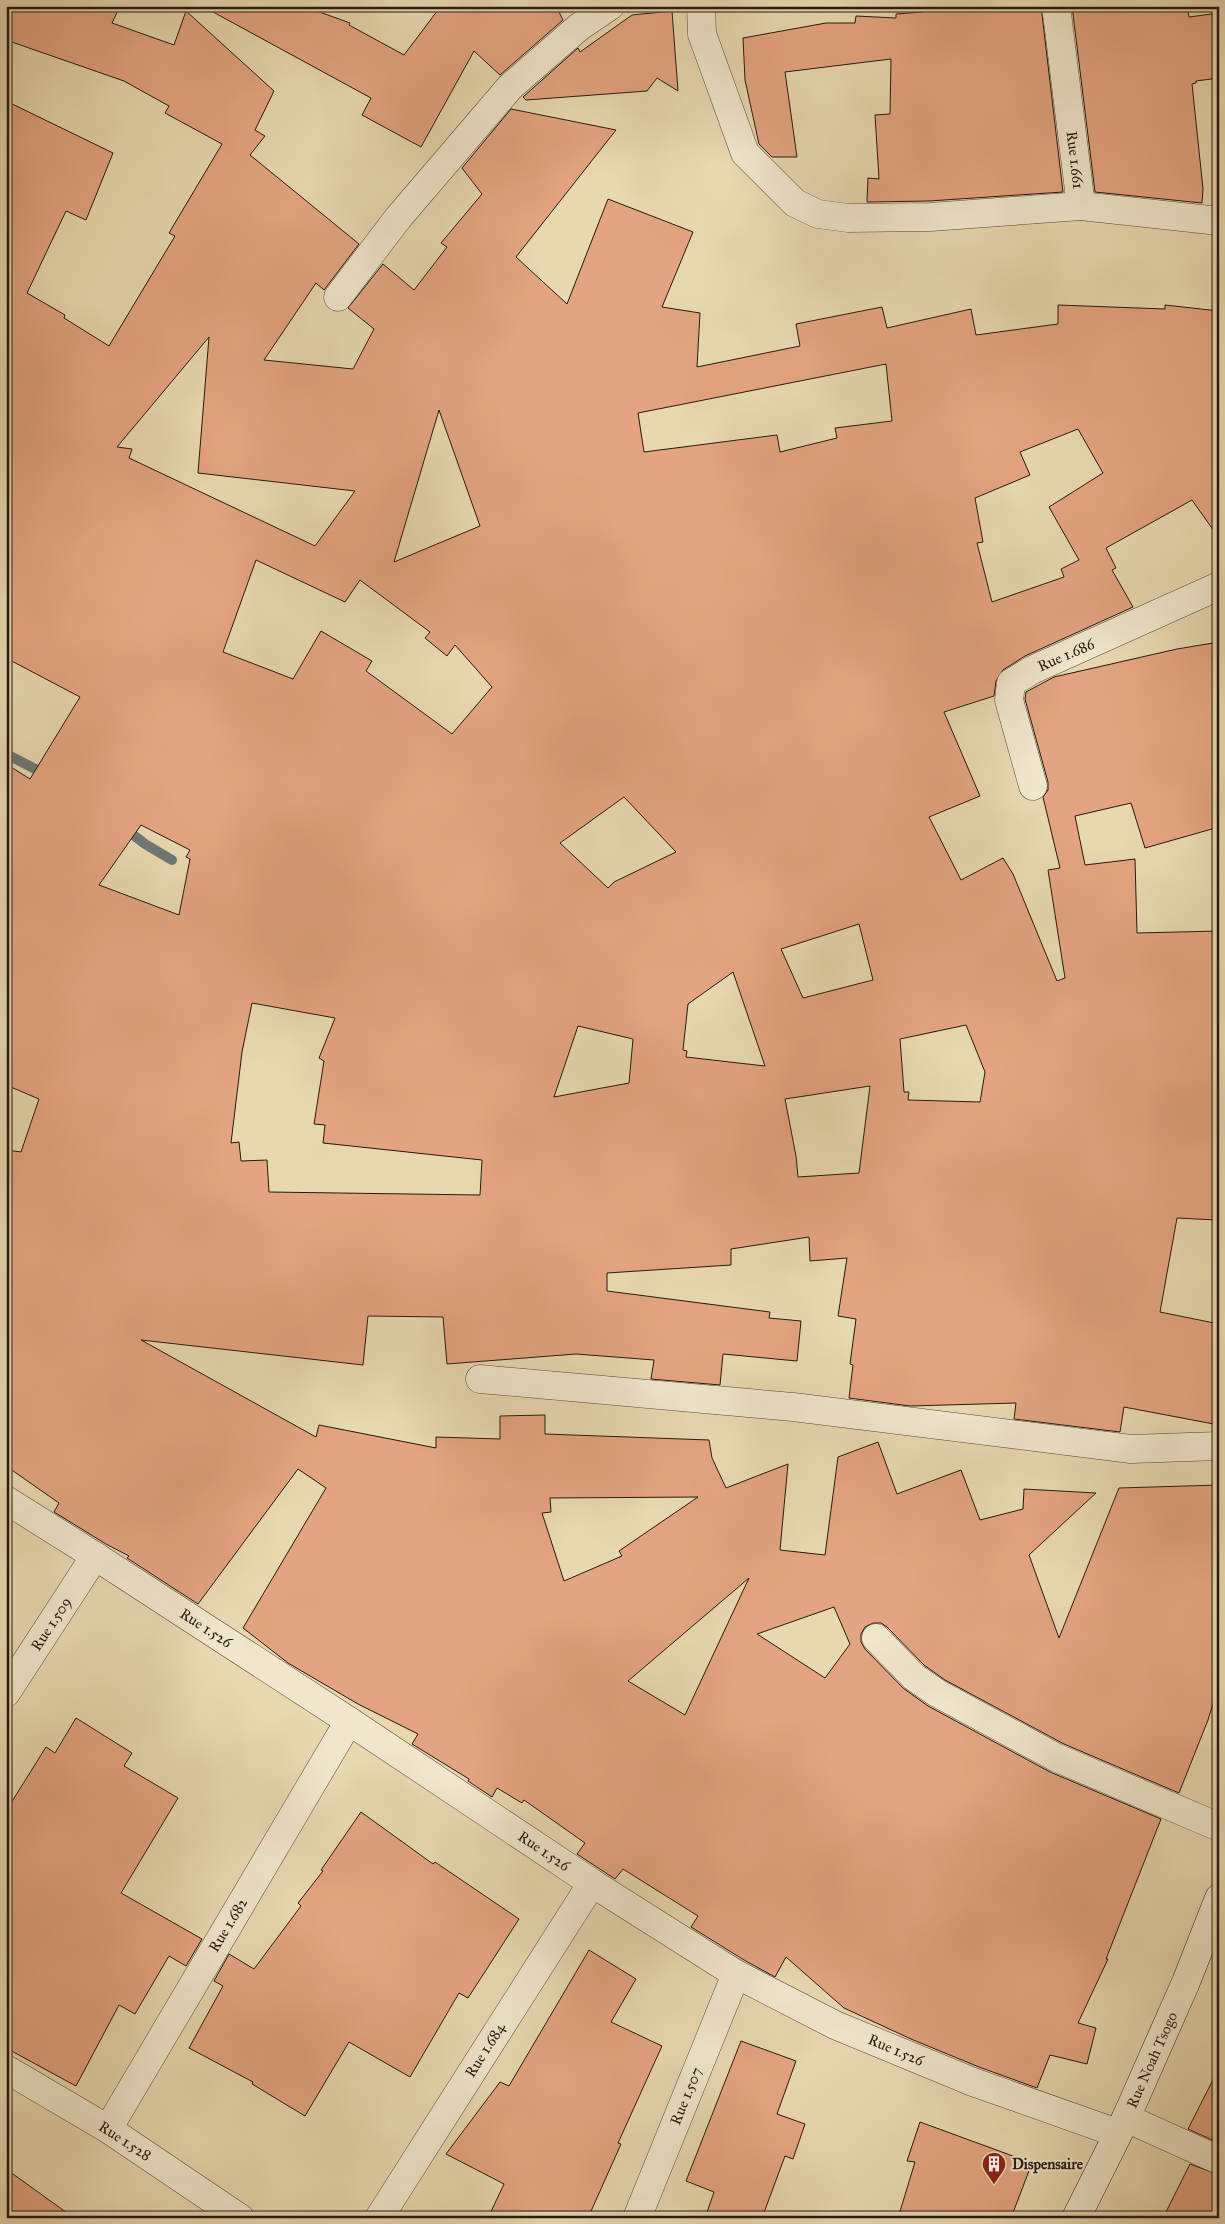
<svg xmlns="http://www.w3.org/2000/svg" width="1225" height="2224" font-family="'IM FELL Great Primer',serif">
	<style>
		.lines { fill: none; stroke-linecap: round; stroke-linejoin: round }
		.stream { stroke: #6e7775; stroke-width: 10 }
		.building { fill: #e4a481; stroke: #271811; fill-rule: evenodd }
		.minor-casing { stroke: #574839; stroke-width: 29 }
		.secondary-casing { stroke: #271811; stroke-width: 29 }
		.minor { stroke: #f0e6cc; stroke-width: 28 }
		.secondary { stroke: #f0e6cc; stroke-width: 28 }
		.labels { text-anchor: middle; stroke-width: 4; stroke-linejoin: round; paint-order: stroke }
		.street-label { font-size: 15px; fill: #271811; stroke: #f0e6cc }
		.poi-label { font-size: 15px; font-weight: bold; fill: #271811; stroke: #f0e6cc; text-anchor: start }
	</style>
	<rect width="100%" height="100%" fill="#e8d8b0"/>
	<filter id="stains"><feTurbulence type="fractalNoise" baseFrequency=".004" numOctaves="4"/><feColorMatrix values="0 0 0 0 .2 0 0 0 0 .09 0 0 0 0 .02 0 0 0 .5 -.17"/></filter>
	<radialGradient id="worn" r=".72"><stop offset=".6" stop-color="#630" stop-opacity="0"/><stop offset="1" stop-color="#630" stop-opacity=".3"/></radialGradient>
	<g class="lines">
		<g class="stream">
			<polyline points="6,754 47,775"/>
			<polyline points="123,827 145,844 172,860"/>
		</g>
	</g>
	<g class="building">
		<path d="M6 6H120L112 23 174 45 186 11 274 91 255 130 265 136 250 155 359 244 324 290 316 283 264 360 353 369 374 329 348 308 383 264 414 290 447 247 441 243 482 194 462 168 511 109 616 130 516 257 567 304 608 199 693 232 662 307 700 313 697 367 800 346 796 324 882 307 887 328 971 309 976 335 1058 324V305L1165 309V305L1219 311V538L1192 500 1106 548 1116 568 1112 570 1133 607 1025 656 1003 670 996 681 994 696 944 712 980 796 929 817 961 880 1003 858 1013 874 1057 981 1065 978 1048 870 1060 868 1043 797 1048 790V782L1025 699 1026 692 1054 677 1177 649 1219 642V827L1145 848 1131 803 1075 816 1085 865 1135 859 1137 933 1219 931V1078H1214L1219 1110 1217 1220 1177 1218 1160 1312 1219 1324V1425L1124 1407 1120 1432 1014 1419 1016 1403 910 1406 849 1398 853 1365 850 1364 856 1319 838 1316 847 1258 810 1261 809 1237 731 1249V1265L607 1273V1291L770 1312 769 1318 801 1321 797 1361 723 1354 720 1385 651 1379 654 1360 576 1354 447 1364 443 1317 368 1316 363 1365 141 1340 316 1437 319 1425 436 1448V1437L500 1439V1416L545 1415V1434L709 1440 712 1458 726 1488 788 1464 780 1550 825 1555 838 1457 878 1442 897 1494 961 1470 980 1520 1023 1509 1024 1489 1096 1493 1029 1555 1059 1638 1119 1488 1219 1485V1684L1208 1720 1179 1793 1064 1744 945 1680 924 1665 887 1627 881 1623H873L865 1627 861 1634V1642L865 1649 903 1688 928 1706 1050 1772 1161 1819 1106 1959H1108L1078 2023 1096 2028 1087 2064 1050 2055 1037 2088 979 2067 911 2039 844 2008 786 1957 775 1977 744 1960 691 1927 698 1916 623 1869 615 1879 577 1854 585 1843 524 1800 522 1803 497 1788 492 1797 468 1781 469 1779 412 1744 418 1734 358 1704 288 1663 243 1628 326 1488 298 1469 198 1604 127 1558 129 1556 106 1544 54 1512 59 1503 6 1466V1150L21 1152 39 1099 6 1085V764L30 779 80 697 6 658V101L113 153 86 220 66 211 27 293 65 315 64 318 109 346 175 236 169 233 222 144 165 113 169 106 124 81 6 40ZM209 337 198 473 355 491 315 546 129 458 132 449 117 447ZM886 364 892 421 835 428 837 438 780 452 777 435 644 452 638 413ZM439 410 480 526 394 562ZM1078 429 1103 473 1049 507 1079 560 1061 569 1064 577 992 602 977 543 983 542 975 498 1030 475 1020 452ZM256 560 345 602 360 580 430 632 425 638 447 656 455 645 492 687 452 734 366 671 372 661 321 631 293 679 223 652ZM624 797 676 852 614 882 608 888 560 843ZM141 825 190 850 186 857 190 859 179 915 99 885ZM859 924 873 980 803 998 781 949ZM733 972 765 1066 686 1057 687 1051 683 1050 688 1004ZM252 1003 335 1018 319 1058 324 1061 314 1124 325 1125 323 1143 482 1160 480 1195 269 1192 267 1160 241 1161 239 1142 231 1143 242 1052ZM966 1025 985 1072 980 1102 908 1100 909 1092H904L900 1039ZM578 1026 633 1039 629 1083 554 1097ZM870 1086 859 1173 798 1177 796 1156 785 1099ZM698 1497 619 1551 622 1556 564 1581 542 1513 551 1512 550 1498ZM749 1578 685 1715 628 1681ZM834 1607 850 1644 825 1678 757 1634Z"/>
		<polygon points="202,6 303,6 350,23 349,25 404,55 441,6 556,6 563,20 500,75 474,51 421,147 362,115 371,98"/>
		<polygon points="923,6 1041,6 1063,192 929,201 867,202 868,178 879,179 875,115 890,114 891,59 785,72 797,157 772,157 759,144 745,80 743,38 826,23 855,23 856,16 896,18 896,14 923,12"/>
		<polygon points="1072,6 1187,6 1189,17 1219,13 1219,78 1196,81 1196,83 1192,84 1203,189 1202,203 1095,192"/>
		<polygon points="672,11 678,91 657,78 647,91 526,100 523,97 578,48 580,52 632,15"/>
		<polygon points="76,1718 132,1753 124,1766 178,1798 121,1893 202,1939 186,1966 169,1956 135,2014 119,2005 76,2086 6,2048 6,1811 46,1747 55,1753"/>
		<polygon points="361,1812 433,1864 435,1862 519,1919 468,1998 459,1993 410,2077 349,2042 305,2116 252,2084 253,2082 189,2048 223,1986 214,1981 229,1954 254,1969 301,1906 298,1903 323,1871 321,1870"/>
		<polygon points="589,1950 636,1979 611,2022 662,2046 618,2143 621,2144 588,2218 488,2218 504,2184 446,2154 500,2082 509,2086"/>
		<polygon points="741,2041 796,2061 777,2114 805,2124 793,2159 785,2156 762,2218 705,2218 714,2192 686,2181"/>
		<polygon points="1219,2068 1219,2143 1188,2129"/>
		<polygon points="920,2122 1032,2163 1011,2218 898,2218 915,2162 907,2161"/>
		<polygon points="1190,2164 1219,2175 1219,2218 1163,2218"/>
		<polygon points="6,2169 74,2218 6,2218"/>
	</g>
	<g class="lines">
		<defs>
			<g id="minor">
				<polyline points="701,6 702,34 745,153 795,203 818,214 848,218 930,217 1081,206"/>
				<polyline points="1056,6 1081,206 1219,221"/>
				<polyline points="338,297 398,218 510,87 579,27 610,6"/>
				<polyline points="1033,786 1009,700 1011,683 1032,670 1219,586"/>
				<polyline points="480,1379 793,1407 1131,1449 1219,1446"/>
				<polyline points="6,1500 95,1556 349,1721 592,1883 736,1974 835,2025 973,2082 1117,2133"/>
				<polyline points="876,1638 914,1677 937,1693 1057,1758 1219,1827"/>
				<polyline points="6,1693 95,1556"/>
				<polyline points="6,2069 108,2129 240,2218"/>
				<polyline points="1126,2118 1219,2160"/>
				<polyline points="108,2129 349,1721"/>
				<polyline points="379,2218 592,1883"/>
				<polyline points="637,2218 736,1974"/>
			</g>
			<polyline id="secondary" points="1076,2218 1126,2118 1186,1982 1219,1898"/>
		</defs>
		<use href="#minor" class="minor-casing"/>
		<use href="#secondary" class="secondary-casing"/>
		<use href="#minor" class="minor"/>
		<use href="#secondary" class="secondary"/>
	</g>
	<defs>
		<symbol id="building-pin" viewBox="-11 -11 22 30"><path d="M0 17L-7.5 6A9.5 9.5 0 1 1 7.5 6Z" fill="#8f2418" stroke="#f0e6cc"/><path d="M-4-6H4V6H1V3H-1V6H-4ZM-2.5-4.3h1.7v1.8h-1.7ZM.8-4.3h1.7v1.8H.8ZM-2.5-1h1.7V.8h-1.7ZM.8-1h1.7V.8H.8Z" fill="#fff"/></symbol>
	</defs>
	<g fill-rule="evenodd">
		<use href="#building-pin" x="980" y="2150" width="28" height="38"/>
	</g>
	<g class="labels">
		<g class="street-label">
			<text transform="translate(1075 160) rotate(83)" y="5">Rue 1.661</text>
			<text transform="translate(1066 655) rotate(-24)" y="5">Rue 1.686</text>
			<text transform="translate(51 1624) rotate(-57)" y="5">Rue 1.509</text>
			<text transform="translate(206 1628) rotate(33)" y="5">Rue 1.526</text>
			<text transform="translate(544 1851) rotate(34)" y="5">Rue 1.526</text>
			<text transform="translate(228 1925) rotate(-59)" y="5">Rue 1.682</text>
			<text transform="translate(485 2050) rotate(-58)" y="5">Rue 1.684</text>
			<text transform="translate(896 2050) rotate(23)" y="5">Rue 1.526</text>
			<text transform="translate(1152 2060) rotate(-66)" y="5">Rue Noah Tsogo</text>
			<text transform="translate(686 2096) rotate(-68)" y="5">Rue 1.507</text>
			<text transform="translate(125 2141) rotate(33)" y="5">Rue 1.528</text>
		</g>
		<g class="poi-label">
			<text x="1012" y="2169">Dispensaire</text>
		</g>
	</g>
	<rect width="1225" height="2224" fill="none" stroke="#e8d8b0" stroke-width="25"/>
	<rect x="8" y="8" width="1210" height="2209" fill="none" stroke="#271811" stroke-width="2.5"/>
	<rect x="12" y="12" width="1200" height="2199" fill="none" stroke="#271811"/>
	<rect width="100%" height="100%" filter="url(#stains)"/>
	<rect width="100%" height="100%" fill="url(#worn)"/>
</svg>
